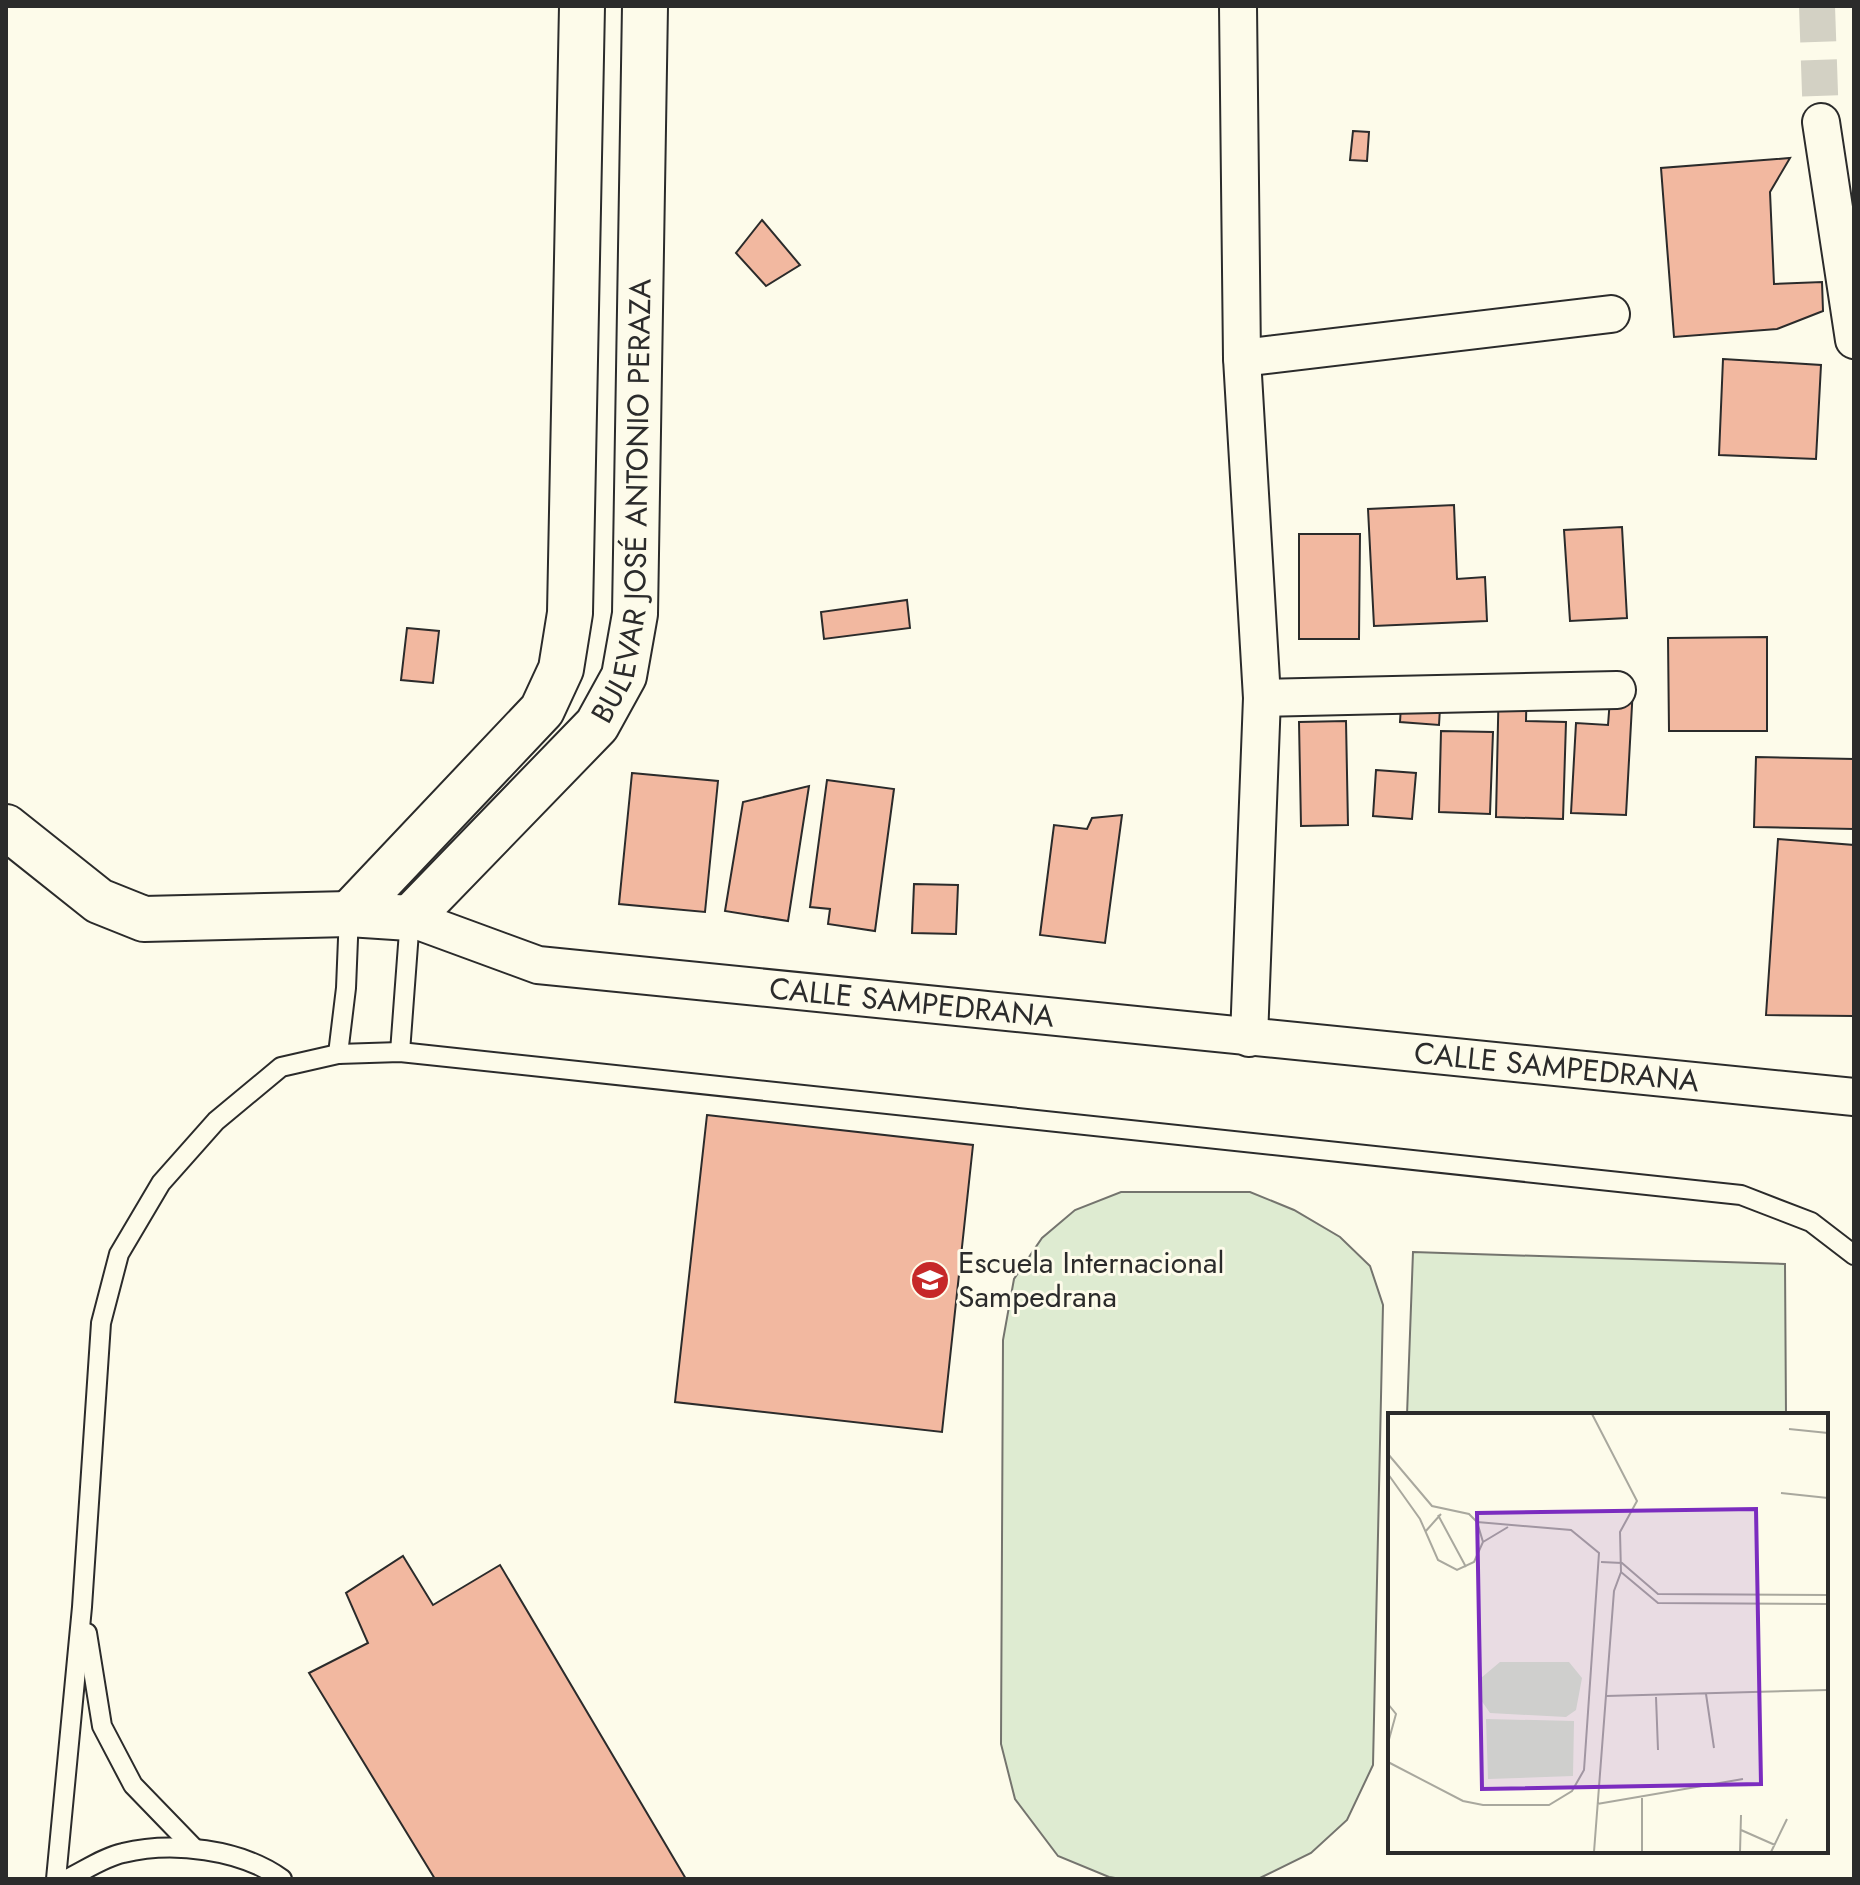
<svg xmlns="http://www.w3.org/2000/svg" width="1860" height="1885" font-family="Jost,sans-serif">
	<style>
		.green { fill: #deebd1; stroke: #74746e; stroke-width: 2 }
		.building { fill: #f2b8a0; stroke: #2b2b2b; stroke-width: 2 }
		.lines { fill: none; stroke-linecap: round; stroke-linejoin: round }
		.minor-tunnel { stroke: #d3d1c4; stroke-width: 36; stroke-dasharray: 36 18; stroke-linecap: butt }
		.service-casing { stroke: #2b2b2b; stroke-width: 22 }
		.minor-casing { stroke: #2b2b2b; stroke-width: 40 }
		.tertiary-casing { stroke: #2b2b2b; stroke-width: 48 }
		.service { stroke: #fdfbea; stroke-width: 18 }
		.minor { stroke: #fdfbea; stroke-width: 36 }
		.tertiary { stroke: #fdfbea; stroke-width: 44 }
		.labels { text-anchor: middle; stroke-width: 6; stroke-linejoin: round; paint-order: stroke }
		.street-label { font-size: 30px; fill: #2b2b2b; stroke: #fdfbea }
		.poi-label { font-size: 30px; fill: #2b2b2b; stroke: #fdfbea; text-anchor: start }
		.inset-road { fill: none; stroke: #a9a89e; stroke-width: 2 }
		.view { fill: #7b2cbf; fill-opacity: 0.15; stroke: #7b2cbf; stroke-width: 4 }
		.inset-edge { fill: none; stroke: #2b2b2b; stroke-width: 4 }
	</style>
	<rect width="100%" height="100%" fill="#fdfbea"/>
	<g class="green">
		<polygon points="1121,1192 1250,1192 1294,1210 1340,1237 1370,1266 1383,1305 1373,1765 1347,1820 1311,1853 1260,1878 1121,1879 1109,1877 1058,1856 1015,1799 1001,1744 1003,1340 1014,1279 1042,1238 1075,1210"/>
		<polygon points="1413,1252 1785,1264 1786,1415 1407,1415"/>
	</g>
	<g class="building">
		<polygon points="1353,131 1369,132 1367,161 1350,160"/>
		<polygon points="1790,158 1770,192 1774,284 1822,282 1823,311 1777,329 1674,337 1661,168"/>
		<polygon points="762,220 800,265 766,286 736,253"/>
		<polygon points="1723,359 1821,365 1816,459 1719,455"/>
		<polygon points="1454,505 1457,579 1485,577 1487,621 1374,626 1368,509"/>
		<polygon points="1622,527 1627,618 1570,621 1564,530"/>
		<polygon points="1299,534 1360,534 1359,639 1299,639"/>
		<polygon points="907,600 910,628 824,639 821,612"/>
		<polygon points="407,628 439,631 433,683 401,680"/>
		<polygon points="1767,637 1767,731 1669,731 1668,638"/>
		<polygon points="1499,676 1527,676 1526,721 1566,722 1563,819 1496,817"/>
		<polygon points="1611,686 1633,687 1626,815 1571,813 1576,723 1608,725"/>
		<polygon points="1402,689 1441,691 1439,725 1400,722"/>
		<polygon points="1346,721 1348,825 1301,826 1299,722"/>
		<polygon points="1441,731 1493,732 1490,814 1439,812"/>
		<polygon points="1756,757 1854,759 1854,829 1754,827"/>
		<polygon points="1376,770 1416,773 1412,819 1373,816"/>
		<polygon points="632,773 718,781 705,912 619,904"/>
		<polygon points="827,780 894,789 875,931 828,924 830,909 810,907"/>
		<polygon points="809,786 788,921 725,911 743,802"/>
		<polygon points="1122,815 1105,943 1040,935 1054,825 1087,829 1092,818"/>
		<polygon points="1778,839 1854,845 1854,1016 1766,1015"/>
		<polygon points="914,884 958,885 956,934 912,933"/>
		<polygon points="707,1115 973,1145 942,1432 675,1402"/>
		<polygon points="403,1556 433,1605 500,1565 686,1879 435,1879 309,1673 368,1643 346,1593"/>
	</g>
	<g class="lines">
		<polyline class="minor-tunnel" points="1817,6 1821,122"/>
		<defs>
			<g id="service">
				<polyline points="400,1052 410,918"/>
				<polyline points="338,1054 346,988 349,914"/>
				<polyline points="87,1633 102,1726 133,1785 193,1847"/>
				<polyline points="56,1879 82,1607 101,1323 119,1254 161,1183 216,1121 281,1067 338,1054 400,1052 1741,1195 1811,1222 1854,1255"/>
				<path d="M67 1879C84 1871 104 1857 123 1853 172 1841 241 1849 282 1879"/>
			</g>
			<g id="minor">
				<polyline points="1238,6 1242,358 1262,698 1249,1038"/>
				<polyline points="1821,122 1854,340"/>
				<polyline points="1242,358 1611,314"/>
				<polyline points="1262,698 1617,690"/>
				<path id="s1" d="M410 918 538 965 1854 1097"/>
			</g>
			<g id="tertiary">
				<path id="s2" d="M6 827 99 901 144 919 349 914 410 918 597 725 624 676 635 614 645 6"/>
				<polyline points="349,914 542,710 561,669 570,613 582,6"/>
			</g>
		</defs>
		<use href="#service" class="service-casing"/>
		<use href="#minor" class="minor-casing"/>
		<use href="#tertiary" class="tertiary-casing"/>
		<use href="#service" class="service"/>
		<use href="#minor" class="minor"/>
		<use href="#tertiary" class="tertiary"/>
	</g>
	<defs>
		<symbol id="school-disc" viewBox="-11 -11 22 22"><circle r="9.5" fill="#c62828" stroke="#fdfbea"/><path d="M0-5L7-2L0 1L-7-2ZM-4 1L0 2.5L4 1V4Q0 6-4 4Z" fill="#fff"/></symbol>
	</defs>
	<g fill-rule="evenodd">
		<use href="#school-disc" x="908" y="1258" width="44" height="44"/>
	</g>
	<g class="labels">
		<g class="street-label">
			<text dy="10" stroke="none"><textPath href="#s2" startOffset="932">BULEVAR JOSÉ ANTONIO PERAZA</textPath></text>
			<text dy="10" stroke="none"><textPath href="#s1" startOffset="512">CALLE SAMPEDRANA</textPath></text>
			<text dy="10" stroke="none"><textPath href="#s1" startOffset="1160">CALLE SAMPEDRANA</textPath></text>
		</g>
		<g class="poi-label">
			<text x="958" y="1273">Escuela Internacional<tspan x="958" dy="34">Sampedrana</tspan></text>
		</g>
	</g>
	<g transform="translate(1388 1413)">
		<rect width="440" height="440" fill="#fdfbea"/>
		<path d="M112 249H181L194 265 188 297 178 304 102 300 93 287V265ZM98 306 186 308 185 363 100 366Z" fill="#deebd1"/>
		<path class="inset-road" d="M204 1 249 88 232 119 233 159 226 178 206 439M401 16 440 20M0 41 44 93 81 101 89 109 95 129 86 149 69 157 50 147 32 106 0 61M393 80 440 85M50 102 78 154M37 119 53 101M95 129 120 114M213 149 234 150 270 181 440 182M233 159 270 190 440 191M318 281 326 335M218 283 440 277M268 284 270 337M0 291 8 301 0 330M0 349 75 388 95 392H161L184 378 196 357 211 140 183 117 89 109M254 383V439M209 391 355 366M353 417 387 432M352 439 353 402M383 439 399 406"/>
		<path class="view" d="M368 96 373 371 94 376 89 100Z"/>
		<rect width="440" height="440" class="inset-edge"/>
	</g>
	<rect width="1860" height="1885" fill="none" stroke="#2b2b2b" stroke-width="16"/>
</svg>
